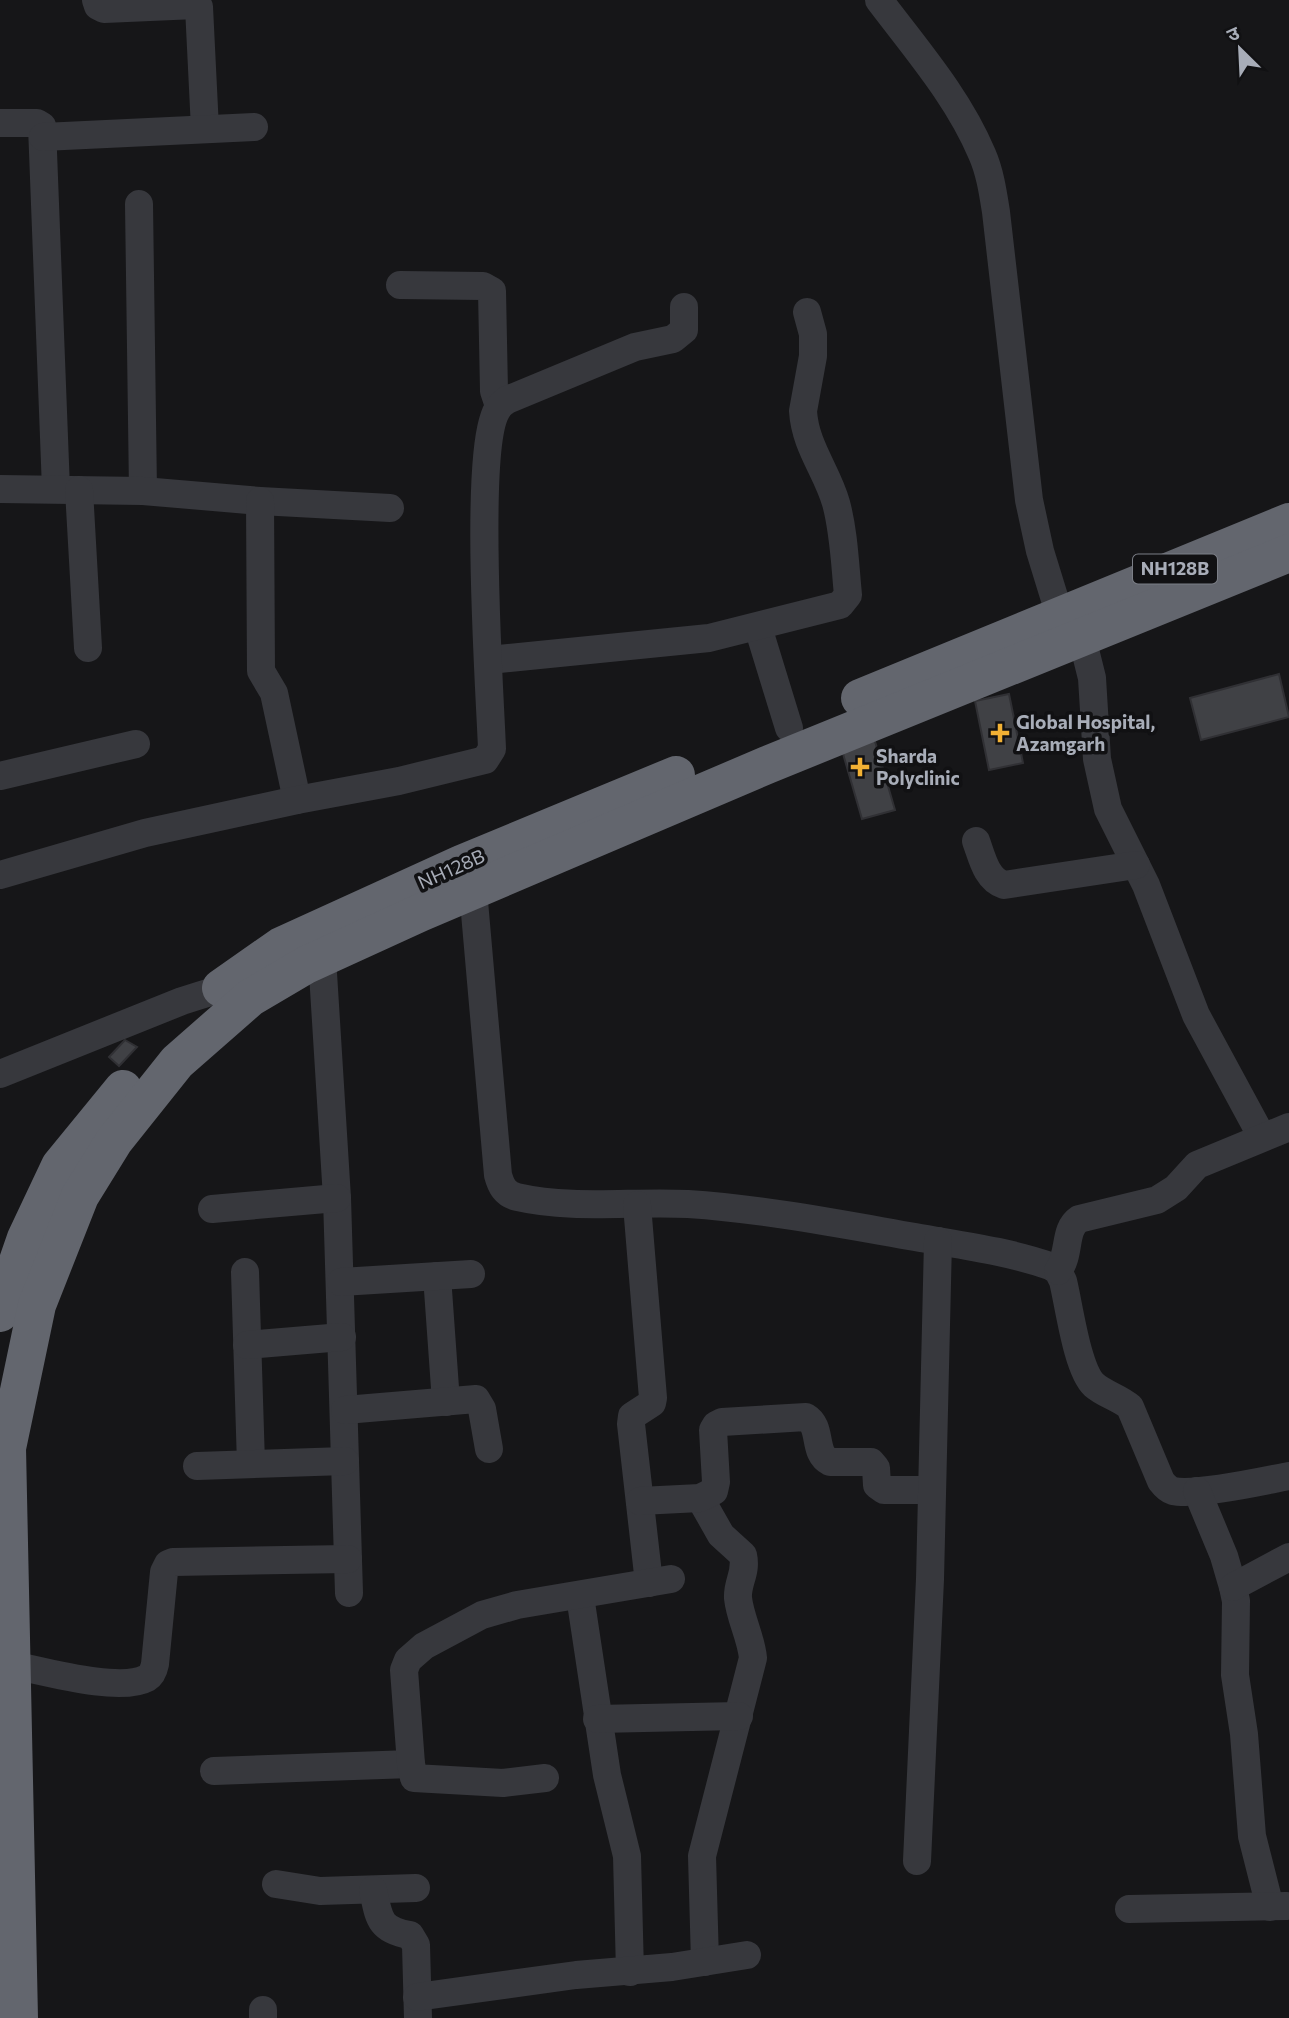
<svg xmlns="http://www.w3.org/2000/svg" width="1289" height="2018" font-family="Commissioner,'Noto Sans Devanagari',sans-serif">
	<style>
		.building { fill: #404145; stroke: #303034; stroke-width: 2 }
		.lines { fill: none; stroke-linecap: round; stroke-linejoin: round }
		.minor { stroke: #37383d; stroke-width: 28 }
		.highway { stroke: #63666e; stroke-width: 38 }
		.poi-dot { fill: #f2b134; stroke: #111113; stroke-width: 2.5 }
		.labels { text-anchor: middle; stroke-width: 7; stroke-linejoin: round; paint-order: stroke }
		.shield { fill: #111113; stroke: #7b7e86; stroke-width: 2 }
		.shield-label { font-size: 18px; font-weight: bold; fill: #a8adb8 }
		.poi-label { font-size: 19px; font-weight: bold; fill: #a8adb8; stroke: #111113; text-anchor: start }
		.street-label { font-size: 19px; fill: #a8adb8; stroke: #111113 }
	</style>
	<rect width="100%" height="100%" fill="#161618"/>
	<g class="building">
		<polygon points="1279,674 1289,717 1201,740 1190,698"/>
		<polygon points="1009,694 1023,763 989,770 975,701"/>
		<polygon points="872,731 895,810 862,819 839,740"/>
		<polygon points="125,1040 137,1047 119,1066 109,1057"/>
	</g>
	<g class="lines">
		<g class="minor">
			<polyline points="96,0 98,6 104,9 196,5 199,7 205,129"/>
			<path d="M879 0C916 49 958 97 982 154 990 172 993 193 996 212L1029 500 1040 551 1060 616"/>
			<polyline points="0,123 37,123 42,126 56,489"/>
			<polyline points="43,137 254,127"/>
			<polyline points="139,204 143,491"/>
			<polyline points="400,285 483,286 492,291 494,391 499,406"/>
			<polyline points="0,489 143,491 260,501 390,508"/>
			<polyline points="79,490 88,648"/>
			<polyline points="260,501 261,671 274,693 297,800"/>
			<polyline points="758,627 789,728"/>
			<polyline points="1082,638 1092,678 1097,759 1108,809 1146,885 1196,1015 1262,1137"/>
			<path d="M489 660 709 638 840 605 848 595C845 565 844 532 836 503 827 471 805 446 803 411L813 356V334L807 312"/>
			<polyline points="0,776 136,744"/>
			<path d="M976 841C982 857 986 879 1004 885L1136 865"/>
			<path d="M0 875 145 833 297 800 399 781 485 760 492 749C490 693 472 441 499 407 500 405 506 401 507 400L635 347 673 339 684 330V307"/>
			<path d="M473 890 498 1175C501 1186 505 1194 517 1197 574 1210 631 1201 688 1204 763 1209 840 1224 915 1237 959 1245 1007 1251 1050 1266L1058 1271 1063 1281C1069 1305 1077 1369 1094 1385 1104 1394 1120 1398 1130 1407L1161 1481C1164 1485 1167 1489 1173 1491 1196 1496 1263 1481 1289 1476"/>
			<polyline points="322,957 337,1198 349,1593"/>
			<polyline points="0,1074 182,1001 220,989 240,995"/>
			<polyline points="637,1205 653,1398 652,1403 632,1416 631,1424 649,1583"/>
			<polyline points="212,1209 337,1198"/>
			<path d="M1058 1271C1071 1254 1063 1230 1079 1219L1157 1200 1176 1188 1197 1165 1289 1127"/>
			<polyline points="245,1272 251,1464"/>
			<polyline points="437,1276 446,1402"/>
			<polyline points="341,1282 471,1274"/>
			<polyline points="247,1345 342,1337"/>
			<polyline points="345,1410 476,1399 482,1409 489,1449"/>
			<polyline points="197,1466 345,1461"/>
			<polyline points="1197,1491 1224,1556 1233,1587 1236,1601 1235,1675 1244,1734 1252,1836 1270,1907"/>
			<path d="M700 1498 721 1535 743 1555C747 1573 737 1582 738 1598 740 1618 751 1637 753 1658L702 1856 705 1962"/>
			<path d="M640 1501 700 1498 714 1491 716 1482 713 1430 716 1425 722 1422 806 1417C823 1427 812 1453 830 1462H871L876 1468 877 1485 884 1490H932"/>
			<polyline points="1233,1587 1289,1557"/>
			<polyline points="580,1596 607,1775 627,1856 630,1972"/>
			<path d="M12 1665C43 1671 120 1693 147 1678 152 1675 154 1669 155 1664L164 1572 168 1564 173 1562 348 1559"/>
			<polyline points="597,1719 739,1716"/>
			<polyline points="214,1771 411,1764"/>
			<polyline points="545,1778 503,1783 414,1778 411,1764 404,1670 408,1660 424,1646 482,1615 517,1605 671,1579"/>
			<polyline points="917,1861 930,1579 938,1241"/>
			<polyline points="276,1884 320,1891 416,1888"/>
			<path d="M373 1890C379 1918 379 1930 410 1935L416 1945 418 2018"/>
			<polyline points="1129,1909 1287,1906"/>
			<polyline points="417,1997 576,1975 672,1967 747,1955"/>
			<polyline points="263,2010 263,2018"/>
		</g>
		<g class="highway">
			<polyline points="860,698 1289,522"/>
			<polyline points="221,988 281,946 461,864 676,775"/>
			<polyline points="0,1313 26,1238 60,1166 123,1089"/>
			<polyline points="19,2018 7,1448 37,1305 80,1196 114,1141 177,1062 250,998 306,965 422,912 767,765 1289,553"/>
		</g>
	</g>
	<g class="poi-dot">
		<path d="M996.5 722.5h7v7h7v7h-7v7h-7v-7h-7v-7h7z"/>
		<path d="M856.5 756.5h7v7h7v7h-7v7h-7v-7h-7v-7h7z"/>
	</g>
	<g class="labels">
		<rect class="shield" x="1133" y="554.5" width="84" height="29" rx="5"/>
		<g class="shield-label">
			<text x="1175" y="575">NH128B</text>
		</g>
		<g class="poi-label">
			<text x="1016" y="729">Global Hospital,<tspan x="1016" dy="22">Azamgarh</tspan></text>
			<text x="876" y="763">Sharda<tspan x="876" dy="22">Polyclinic</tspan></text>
		</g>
		<g class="street-label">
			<text transform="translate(451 869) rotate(-24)" y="7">NH128B</text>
		</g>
	</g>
	<g transform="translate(1240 49) rotate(336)" stroke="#111113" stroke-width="5" paint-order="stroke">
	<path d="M0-5L12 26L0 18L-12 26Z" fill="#a8adb8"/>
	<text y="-10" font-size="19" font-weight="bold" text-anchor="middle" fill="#a8adb8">उ</text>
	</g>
</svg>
